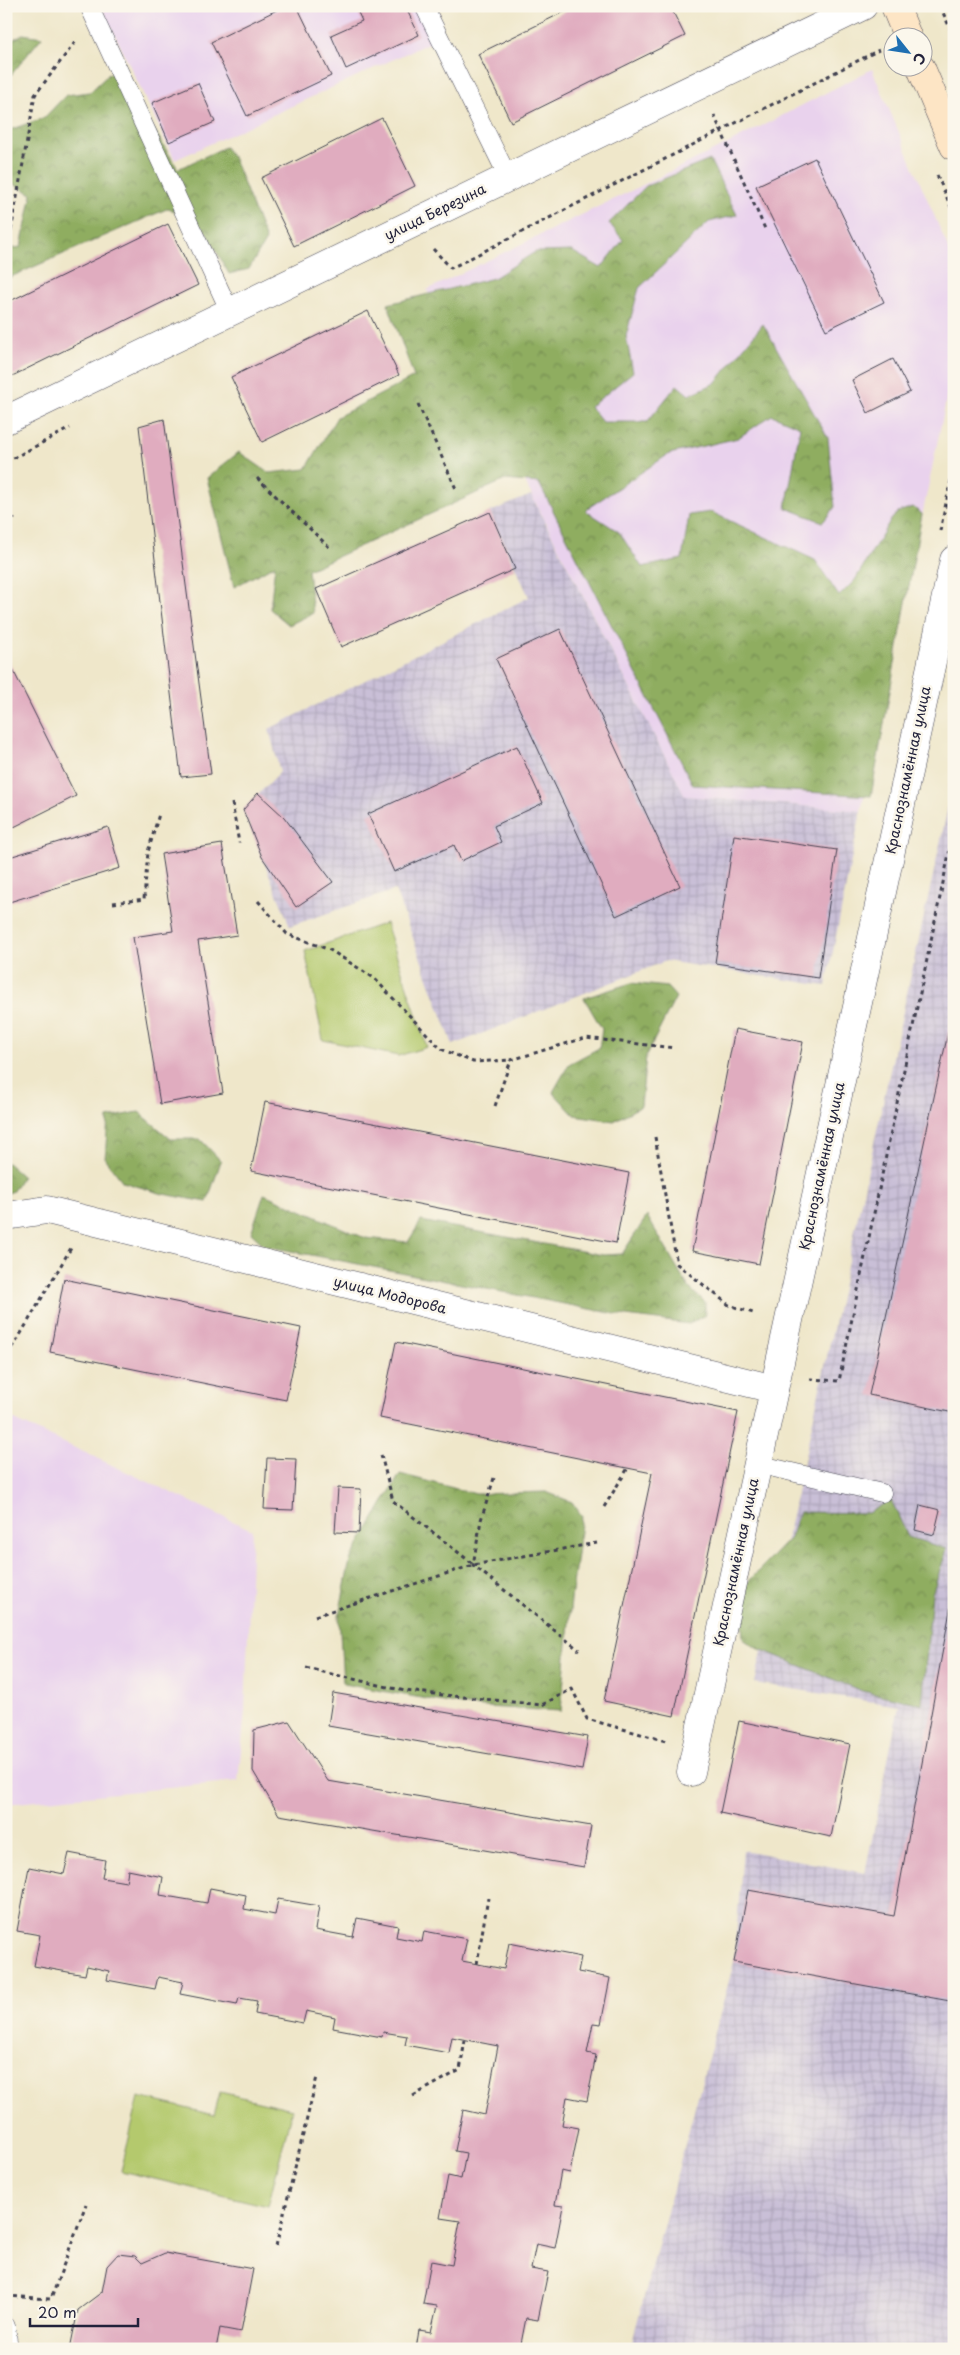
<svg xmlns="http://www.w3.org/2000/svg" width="960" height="2355" font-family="'Playpen Sans',sans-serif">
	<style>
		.built { fill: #e9d2ed }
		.industrial { fill: url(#industrial-grid) }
		.forest { fill: url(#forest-crowns); stroke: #58684e }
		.park { fill: #b4c96d; stroke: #6b7654 }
		.building { fill: #e0acbf }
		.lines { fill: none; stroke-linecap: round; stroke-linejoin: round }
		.lane-casing { stroke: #414050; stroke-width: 19 }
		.street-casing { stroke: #414050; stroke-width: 29 }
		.secondary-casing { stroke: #414050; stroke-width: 29 }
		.path { stroke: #414050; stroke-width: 3; stroke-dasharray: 4 4; stroke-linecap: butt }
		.lane { stroke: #fff; stroke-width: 18 }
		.street { stroke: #fff; stroke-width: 28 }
		.secondary { stroke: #fde5c5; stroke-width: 28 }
		.labels { text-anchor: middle; stroke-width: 5; stroke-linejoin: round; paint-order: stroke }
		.street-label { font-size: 14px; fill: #22223b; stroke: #fbf7ec }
	</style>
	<defs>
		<pattern id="industrial-grid" width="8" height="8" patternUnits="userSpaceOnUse" patternTransform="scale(1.25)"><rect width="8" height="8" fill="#c9bfd7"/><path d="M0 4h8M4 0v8" fill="none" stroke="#aca4b9"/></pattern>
		<pattern id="forest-crowns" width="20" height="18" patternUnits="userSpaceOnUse" patternTransform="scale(1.25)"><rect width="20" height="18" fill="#8fad60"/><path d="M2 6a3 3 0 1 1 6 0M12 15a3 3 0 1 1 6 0" fill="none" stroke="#748c50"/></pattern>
	</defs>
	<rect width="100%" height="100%" fill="#fbf7ec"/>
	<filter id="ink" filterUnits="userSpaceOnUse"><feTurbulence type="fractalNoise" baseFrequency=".02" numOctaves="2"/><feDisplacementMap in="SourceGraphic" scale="10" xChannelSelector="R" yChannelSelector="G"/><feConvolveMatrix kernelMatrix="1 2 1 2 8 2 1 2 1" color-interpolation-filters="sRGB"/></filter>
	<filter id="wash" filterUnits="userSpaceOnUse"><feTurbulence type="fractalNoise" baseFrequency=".0096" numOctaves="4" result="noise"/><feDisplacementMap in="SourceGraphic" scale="20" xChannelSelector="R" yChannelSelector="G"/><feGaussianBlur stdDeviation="1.12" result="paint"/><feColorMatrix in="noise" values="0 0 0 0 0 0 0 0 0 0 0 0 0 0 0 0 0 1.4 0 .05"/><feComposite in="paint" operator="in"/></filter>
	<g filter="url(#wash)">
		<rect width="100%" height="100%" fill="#efe7ca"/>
		<g class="built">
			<polygon points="101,6 415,6 433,41 175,160"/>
			<polygon points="872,69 954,262 954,362 861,811 685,796 427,290 727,144"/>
			<polygon points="6,1416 252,1530 245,1711 238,1781 6,1804"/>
		</g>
		<g class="industrial">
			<polygon points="531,495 685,796 861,811 826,986 666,961 453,1045 395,890 290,926 243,810 280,772 269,729 529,597 490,512"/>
			<polygon points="954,780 954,2349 630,2349 734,1962 743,1850 865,1873 899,1706 755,1683"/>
		</g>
		<g class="forest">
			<polygon points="23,34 42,37 6,81 6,43"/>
			<polygon points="110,73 124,81 178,169 225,147 234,159 266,240 249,269 229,274 206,232 169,208 6,279 6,249 21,247 32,194 6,180 6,131 44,118 66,95 90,92"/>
			<polygon points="710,160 737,215 709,222 639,288 626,336 633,372 590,407 602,422 647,422 677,385 689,395 715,383 763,324 828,438 835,507 823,522 786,508 800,427 772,415 738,438 669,454 585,510 619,532 642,567 682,559 689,515 711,512 815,560 839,596 855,580 890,521 898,512 913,507 922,514 871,796 693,785 539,483 505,480 308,570 313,613 289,625 270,609 275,565 234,587 207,478 239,452 269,473 306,469 337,417 414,377 388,304 494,278 535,252 572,251 601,268 623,240 609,223 646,186"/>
			<polygon points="631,983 667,987 676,997 646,1056 641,1106 614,1121 574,1115 553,1092 569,1064 599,1048 602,1029 584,998"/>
			<polygon points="139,1112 171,1139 200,1139 221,1161 207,1202 163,1194 123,1182 105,1159 108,1118"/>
			<polygon points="6,1162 22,1176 13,1191 6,1194"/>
			<polygon points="264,1194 365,1238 408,1242 421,1221 603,1255 622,1254 647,1216 689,1288 705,1302 705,1315 689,1324 626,1316 265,1246 251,1233"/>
			<polygon points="400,1474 476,1494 546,1492 572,1502 582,1516 571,1600 561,1711 466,1706 343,1684 339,1615 350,1560"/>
			<polygon points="891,1500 908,1537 947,1549 932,1594 922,1704 862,1691 757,1648 743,1639 742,1623 748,1582 790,1538 799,1512 868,1513"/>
		</g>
		<g class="park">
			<polygon points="386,923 427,1047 398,1056 323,1040 305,951"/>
			<polygon points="220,2092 292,2109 268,2206 121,2171 139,2097 214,2115"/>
		</g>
		<g id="blocks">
			<g class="building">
				<polygon points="285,6 297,6 331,76 247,116 211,42"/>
				<polygon points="355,6 405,6 419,35 346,69 331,35 362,21"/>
				<polygon points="576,6 670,6 685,36 511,122 478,54"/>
				<polygon points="198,83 215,122 169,142 152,103"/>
				<polygon points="382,118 415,186 294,246 261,178"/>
				<polygon points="815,158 884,302 826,330 756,186"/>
				<polygon points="168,224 198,285 6,379 6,303"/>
				<polygon points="368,311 399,375 262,442 231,377"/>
				<polygon points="893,359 910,392 868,413 852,380"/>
				<polygon points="164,419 211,774 181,777 139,426"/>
				<polygon points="490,512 515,569 341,647 316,589"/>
				<polygon points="560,629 680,886 616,916 496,659"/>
				<polygon points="6,656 76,796 6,831"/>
				<polygon points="517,746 543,803 494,826 501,842 461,861 454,845 394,872 368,814"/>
				<polygon points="258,793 284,817 333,882 296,907 262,857 243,810"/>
				<polygon points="108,827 120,868 6,903 6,858"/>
				<polygon points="734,835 837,850 818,978 715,963"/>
				<polygon points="222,844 237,935 198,941 223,1093 160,1104 133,937 173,931 161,854"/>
				<polygon points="953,1010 954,1010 954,1413 869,1395"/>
				<polygon points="735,1029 803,1042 759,1264 692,1251"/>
				<polygon points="265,1102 629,1173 616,1243 251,1171"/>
				<polygon points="64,1279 301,1328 286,1400 50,1352"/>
				<polygon points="396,1342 738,1412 674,1716 604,1701 652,1473 380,1418"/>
				<polygon points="267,1458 296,1459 293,1510 264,1509"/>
				<polygon points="338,1488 361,1489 359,1533 335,1532"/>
				<polygon points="920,1505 940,1510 934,1535 915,1530"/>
				<polygon points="953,1594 954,1979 950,2001 734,1962 748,1890 894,1916"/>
				<polygon points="333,1693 588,1737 582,1770 328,1726"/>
				<polygon points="289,1721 328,1781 591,1826 584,1867 279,1815 253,1771 254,1730"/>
				<polygon points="739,1721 850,1744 831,1837 720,1813"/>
				<polygon points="69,1853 105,1860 102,1878 126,1882 128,1870 163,1877 160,1895 207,1903 210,1888 246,1895 244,1909 275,1915 278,1899 319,1906 315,1930 353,1937 357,1918 398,1926 396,1937 422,1942 424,1931 467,1939 462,1961 504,1969 509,1943 581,1957 578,1972 610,1978 601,2024 593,2023 587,2053 596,2055 587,2101 567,2097 562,2125 579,2128 570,2173 561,2171 555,2205 563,2206 555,2248 536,2244 531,2269 548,2272 538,2320 526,2318 520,2349 416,2349 419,2330 431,2332 437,2306 423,2304 431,2261 452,2265 460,2221 440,2218 448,2176 461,2179 464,2164 466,2153 455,2151 463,2110 485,2115 498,2046 452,2037 449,2053 405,2045 407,2036 383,2032 382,2037 333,2028 335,2017 306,2011 303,2023 255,2014 257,2001 239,1998 237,2005 180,1994 183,1982 158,1977 155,1989 107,1980 109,1971 87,1966 85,1975 34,1966 40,1935 17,1931 29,1867 64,1874"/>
				<polygon points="165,2253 253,2269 241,2332 220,2328 216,2349 70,2349 78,2310 102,2292 107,2266 118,2254 135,2256 142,2263"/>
			</g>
		</g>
	</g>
	<g filter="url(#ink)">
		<use href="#blocks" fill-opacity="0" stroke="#414050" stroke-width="1"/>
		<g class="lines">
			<defs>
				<g id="lane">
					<polyline points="89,6 230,312"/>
					<polyline points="424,6 508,177"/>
					<polyline points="757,1464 882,1493"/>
					<polyline points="6,2326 9,2349"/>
				</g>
				<g id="street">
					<polyline points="6,420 863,6"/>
					<polyline points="6,1216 47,1210 774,1389"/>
					<polyline points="691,1772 954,560"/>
				</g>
				<g id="secondary">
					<polyline points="895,6 908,38"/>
					<polyline points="921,68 954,146"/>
				</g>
			</defs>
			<use href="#lane" class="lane-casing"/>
			<use href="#street" class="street-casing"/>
			<use href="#secondary" class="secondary-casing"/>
			<g class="path">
				<polyline points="940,6 954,37"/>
				<polyline points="714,115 766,231"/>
				<polyline points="937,175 954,214"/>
				<polyline points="433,249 451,268 879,50"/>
				<polyline points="7,254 35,95 76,41"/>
				<polyline points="418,404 457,491"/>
				<polyline points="6,462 70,428"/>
				<polyline points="257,478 331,549"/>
				<polyline points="6,522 15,518"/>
				<polyline points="940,531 954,466"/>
				<polyline points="232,803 239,843"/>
				<polyline points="258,901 287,934 330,950 374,978 441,1049 473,1062 511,1060 585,1038 675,1048"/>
				<polyline points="113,903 144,899 148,852 159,814"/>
				<polyline points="495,1106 511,1060"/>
				<polyline points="655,1137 677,1264 729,1305 756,1314"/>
				<polyline points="6,1354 16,1342 71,1248"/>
				<polyline points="810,1379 839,1381 954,830"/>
				<polyline points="381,1455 393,1501 473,1564"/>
				<polyline points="494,1478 481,1520 473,1565 579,1650"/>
				<polyline points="604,1507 628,1468"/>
				<polyline points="315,1616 473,1565 597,1543"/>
				<polyline points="306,1668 405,1691 542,1705 572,1689 587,1719 666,1741"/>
				<polyline points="477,1964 488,1898"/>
				<polyline points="413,2096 460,2070 465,2040"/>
				<polyline points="276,2246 317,2077"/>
				<polyline points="6,2296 51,2299 86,2204"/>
			</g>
			<use href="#lane" class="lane"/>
			<use href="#street" class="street"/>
			<use href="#secondary" class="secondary"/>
		</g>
	</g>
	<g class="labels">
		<g class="street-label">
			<text transform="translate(435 212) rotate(-26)" y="5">улица Березина</text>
			<text transform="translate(908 770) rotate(-78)" y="5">Краснознамённая улица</text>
			<text transform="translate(822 1166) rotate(-78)" y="5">Краснознамённая улица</text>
			<text transform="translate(390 1295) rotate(14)" y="5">улица Модорова</text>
			<text transform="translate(736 1562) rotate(-78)" y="5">Краснознамённая улица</text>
		</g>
	</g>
	<rect width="960" height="2355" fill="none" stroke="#fbf7ec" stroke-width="25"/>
	<g transform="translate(908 52) rotate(120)"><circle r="24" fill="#fbf7ec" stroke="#a4a2a5"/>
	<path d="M0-4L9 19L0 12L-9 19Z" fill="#1f6fb2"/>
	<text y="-8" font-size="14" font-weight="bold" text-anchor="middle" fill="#22223b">С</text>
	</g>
	<path d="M30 2318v8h108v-8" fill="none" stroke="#22223b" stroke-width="2.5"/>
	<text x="38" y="2318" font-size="15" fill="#22223b" stroke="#fbf7ec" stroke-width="4" paint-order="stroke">20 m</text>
</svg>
